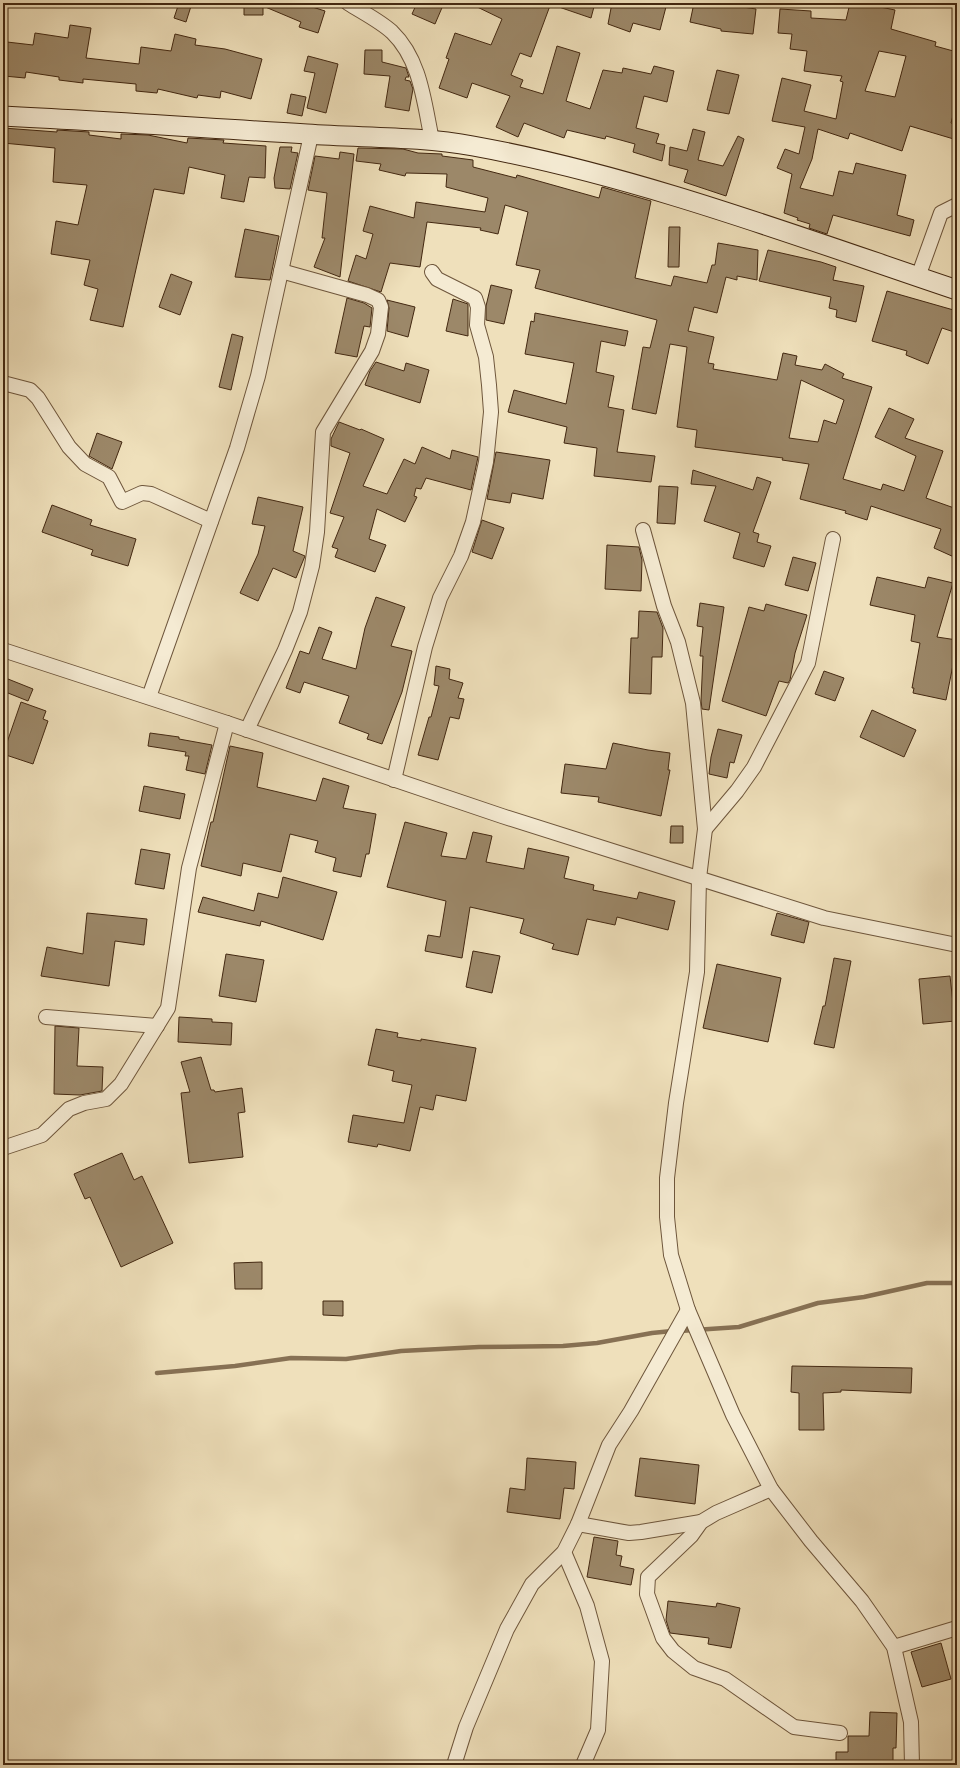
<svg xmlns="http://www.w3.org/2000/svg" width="960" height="1768" font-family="Vollkorn,serif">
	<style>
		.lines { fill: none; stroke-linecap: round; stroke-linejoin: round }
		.stream { stroke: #877154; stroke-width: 4.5 }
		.building { fill: #9c8869; stroke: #432811; fill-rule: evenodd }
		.minor-casing { stroke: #6e563c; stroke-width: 16 }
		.secondary-casing { stroke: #432811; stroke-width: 21 }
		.minor { stroke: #f5ebd3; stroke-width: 14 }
		.secondary { stroke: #f5ebd3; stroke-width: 19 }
	</style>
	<rect width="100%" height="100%" fill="#efe0bb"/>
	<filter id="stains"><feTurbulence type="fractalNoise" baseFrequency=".005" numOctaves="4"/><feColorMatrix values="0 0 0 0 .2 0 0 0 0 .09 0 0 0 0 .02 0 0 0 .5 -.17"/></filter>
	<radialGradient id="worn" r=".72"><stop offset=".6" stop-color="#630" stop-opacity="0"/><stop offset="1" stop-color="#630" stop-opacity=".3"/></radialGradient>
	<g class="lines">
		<g class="stream">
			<polyline points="680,1331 739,1327 818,1303 864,1297 927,1283 957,1283"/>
			<polyline points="157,1373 235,1366 291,1358 346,1359 401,1351 479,1347 563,1346 597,1343 652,1333 672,1331"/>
		</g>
	</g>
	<g class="building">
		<polygon points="179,3 192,3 186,22 174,18"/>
		<polygon points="244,3 300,3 325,11 318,33 299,27 301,22 263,6 263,15 244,15"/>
		<polygon points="417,3 444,3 435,24 412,14"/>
		<polygon points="469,3 551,3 531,57 520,53 511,75 523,80 520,87 543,94 557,46 580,53 566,101 590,109 603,70 622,73 623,68 651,74 654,66 674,71 667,102 644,96 636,128 659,134 656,143 665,145 662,161 633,152 635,144 606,136 605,139 567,130 564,138 524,123 518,137 496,127 510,96 472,83 467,98 439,88 449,59 446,58 455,33 491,45 502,19"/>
		<polygon points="553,3 595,3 591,18 553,5"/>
		<polygon points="612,3 667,3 660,30 633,23 630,32 608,24"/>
		<polygon points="694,3 717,3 756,9 753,34 721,31 721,29 690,22"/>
		<path d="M850 3H861L895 10 891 29 936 42 935 46 957 52V100L951 123 957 125V140L910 126 902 151 850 133 848 139 818 129 812 159 800 188 833 196 839 171 853 174 856 163 906 175 897 215 914 220 910 236 833 215 827 234 809 228 810 224 797 220 798 218 784 213 792 174 777 168 785 149 799 154 805 127 772 121 782 78 811 85 804 111 836 119 843 82 840 81 842 76 804 71 807 51 790 49 792 34 778 33 780 9 811 11V18L846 20ZM879 51 906 56 895 97 865 91Z"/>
		<polygon points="70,25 91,28 86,58 139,64 141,47 171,51 175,34 196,39 195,45 225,49 262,59 251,99 221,91 220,98 198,95 197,98 158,89 157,93 136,91 136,84 83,79 83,83 59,80 59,77 26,72 25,78 4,76 7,42 33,45 35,33 68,38"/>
		<polygon points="365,50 382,50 382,62 406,68 409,77 406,77 405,80 410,81 413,89 409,111 385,107 390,76 364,74"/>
		<polygon points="308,56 338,64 326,113 307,108 315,73 304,71"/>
		<polygon points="717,70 739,75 729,114 707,110"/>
		<polygon points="291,94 306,97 302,116 287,113"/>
		<polygon points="3,128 57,132 57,130 89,132 89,135 121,139 121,134 148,135 187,143 188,138 224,140 223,143 266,146 265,178 249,177 244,202 221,198 225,175 189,167 184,194 154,189 123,327 90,320 98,289 84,285 90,260 51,254 56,221 78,225 87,185 53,182 55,148 3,143"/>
		<polygon points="693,129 705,132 698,160 723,166 738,136 744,139 726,196 684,182 688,170 669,165 670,147 687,151"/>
		<polygon points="280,147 292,147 291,152 298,153 290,189 275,188 274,178"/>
		<path d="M358 148 403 149 418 153 442 154V156L473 160V167L516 178 517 175 599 198 602 187 651 201 635 278 671 286 674 276 707 283 712 265H715L718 243 758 250 757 280 737 276V280L726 277 717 313 694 307 688 331 714 337 708 363 714 364 713 369 777 380 783 353 797 356 795 365 822 370 825 364 844 374 842 378 872 387 843 479 881 490 883 484 904 491 916 456 875 437 889 408 914 419 905 438 943 451 926 498 957 509V550L954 557 934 548 941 529 871 506 867 520 845 513 846 511 800 499 809 464 782 460 783 458 695 447 697 430 677 427 687 347 670 344 656 414 632 409 643 347 650 348 657 320 535 288 540 270 516 265 528 212 505 205 498 234 480 230 481 228 427 222 420 267 390 263 381 292 348 281 356 255 366 259 373 234 363 231 370 206 414 218 416 202 485 212 488 198 446 187 447 174 406 173 405 176 379 170 381 164 356 161ZM801 380 844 400 836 424 824 420 818 442 789 438Z"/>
		<polygon points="340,152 354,154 340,277 314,267 325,238 322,238 327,193 308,190 315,156 339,159"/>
		<polygon points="669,227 680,227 679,267 668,267"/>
		<polygon points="245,229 279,236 270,280 235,277"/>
		<polygon points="768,250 821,262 836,267 833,280 864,286 856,322 836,317 837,310 829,308 831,297 759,281"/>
		<polygon points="171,274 192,282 180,315 159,307"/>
		<polygon points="491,285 512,290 504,324 486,320 486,306"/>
		<polygon points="887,291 957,311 957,333 942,328 928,364 906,355 907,351 872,341"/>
		<polygon points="347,298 364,303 372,308 370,327 364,326 357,357 335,353"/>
		<polygon points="453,299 468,304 468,336 446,331"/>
		<polygon points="387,300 415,307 408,337 387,331 389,308"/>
		<polygon points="535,313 628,331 625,346 601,341 596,372 614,376 608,407 624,410 617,452 655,456 651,482 594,476 597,448 564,443 567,427 508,412 514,390 566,404 574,363 525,354 531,321 534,322"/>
		<polygon points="232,334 243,337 231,390 219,387"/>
		<polygon points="376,362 404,371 406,363 429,370 420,403 365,385 370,371"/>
		<polygon points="339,422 360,430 361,429 384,439 363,486 387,494 404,459 415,464 422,447 450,459 452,450 478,457 471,490 426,478 421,489 416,488 414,496 417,497 405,522 377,509 369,539 386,545 375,572 335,557 338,549 332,547 344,517 330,513 350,453 331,446 331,439"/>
		<polygon points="97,433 122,442 112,469 89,456"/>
		<polygon points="496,452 550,460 543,499 512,493 510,503 487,499"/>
		<polygon points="693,470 753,490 757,477 771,482 753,532 759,534 757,542 771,546 764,567 733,558 740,533 704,521 716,486 691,484"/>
		<polygon points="659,486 678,487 675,524 657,523"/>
		<polygon points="258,497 303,507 293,551 305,556 296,578 273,568 258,601 240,593 258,554 265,526 252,524"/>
		<polygon points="52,505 92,520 90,525 136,539 128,566 91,555 93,550 42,532"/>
		<polygon points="482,520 504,528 492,559 472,552"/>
		<polygon points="607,545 639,547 642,560 641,591 605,589"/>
		<polygon points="793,557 816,563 808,591 785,585"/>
		<polygon points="877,577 925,588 928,577 953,583 937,637 957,640 957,655 955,655 946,700 913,693 914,688 912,688 920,643 911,641 915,615 870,605"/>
		<polygon points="376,597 405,607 391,646 412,651 402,692 382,744 367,739 369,734 339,723 349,696 304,682 300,693 286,688 300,651 309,654 319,627 332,632 322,659 356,669 365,628"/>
		<polygon points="700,603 724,607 709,710 702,709 701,701 703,656 700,656 703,627 697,626"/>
		<polygon points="766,604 807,615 795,653 790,680 788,683 779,681 766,716 722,701 749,607 764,611"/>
		<polygon points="639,611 657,612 663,628 662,657 652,657 651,694 629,693 631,638 638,638"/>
		<polygon points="436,666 450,669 449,679 463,683 458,698 464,699 459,719 450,717 438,760 418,755 429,717 431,717 439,686 434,685"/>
		<polygon points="824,671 844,678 835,701 815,694"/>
		<polygon points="3,677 33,689 28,701 3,691"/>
		<polygon points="21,702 46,711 43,719 48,721 33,764 3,754"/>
		<polygon points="872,710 916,730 904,757 860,737"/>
		<polygon points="718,729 742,735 734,763 730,762 727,778 709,774 711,757"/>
		<polygon points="150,733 179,737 179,739 212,745 205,774 186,770 189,756 185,756 186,752 148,746"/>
		<polygon points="613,743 648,750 670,753 668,770 670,770 661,816 598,802 599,797 561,793 565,764 606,769"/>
		<polygon points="230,746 263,753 257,787 316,801 323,778 349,786 343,808 376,814 369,854 366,854 361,877 333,871 336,858 315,852 318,841 290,834 281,872 243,863 241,876 201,866 211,822 213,822"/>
		<polygon points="144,786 185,794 180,819 139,811"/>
		<polygon points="405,822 447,833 441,856 466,859 473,832 492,836 486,862 524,869 528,848 569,857 564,878 594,885 593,890 637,899 639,892 675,901 668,930 617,917 615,925 587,919 578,955 552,949 554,944 520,933 524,919 470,907 462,958 425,951 428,935 440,937 446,901 387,887"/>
		<polygon points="671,826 683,826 683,843 670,843"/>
		<polygon points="141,849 170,854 164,889 135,884"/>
		<polygon points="283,877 337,892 323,940 261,921 260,926 198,912 203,897 254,911 258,893 278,898"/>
		<polygon points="87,913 147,919 144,945 115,941 109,986 41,976 47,947 83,954"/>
		<polygon points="777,913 809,922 804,943 771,935"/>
		<polygon points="473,951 500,956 492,993 466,987"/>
		<polygon points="226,954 264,960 256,1002 219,996"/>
		<polygon points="834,958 851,961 834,1048 814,1044 823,1006 825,1006"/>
		<polygon points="717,964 781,978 768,1042 703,1028"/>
		<polygon points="950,976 955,1021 923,1024 919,979"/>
		<polygon points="179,1017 212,1019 212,1022 232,1023 231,1045 178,1042"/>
		<polygon points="55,1026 79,1028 77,1066 103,1067 102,1091 80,1095 54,1094"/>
		<polygon points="376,1029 398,1033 397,1037 421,1041 421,1039 476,1048 466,1101 436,1095 433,1110 420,1107 410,1151 378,1144 377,1147 348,1142 353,1115 404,1123 412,1085 392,1081 394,1071 368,1065"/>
		<polygon points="201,1057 211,1090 214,1090 215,1092 242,1088 245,1112 238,1113 243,1157 189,1163 181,1093 190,1092 181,1062"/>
		<polygon points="122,1153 134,1180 142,1176 173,1243 121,1267 90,1197 85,1199 74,1174"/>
		<polygon points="262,1262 262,1289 235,1289 234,1263"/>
		<polygon points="323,1301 343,1301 343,1316 323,1315"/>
		<polygon points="792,1366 912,1368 911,1393 841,1390 841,1392 823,1393 824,1430 799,1430 799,1393 791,1392"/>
		<polygon points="527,1458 576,1462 574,1489 564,1488 560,1519 507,1512 510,1488 525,1490"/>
		<polygon points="640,1458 699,1465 695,1504 635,1496"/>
		<polygon points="594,1537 618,1541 616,1555 622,1556 620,1566 634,1569 631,1585 587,1577"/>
		<polygon points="668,1601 716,1607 717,1603 740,1608 731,1648 708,1644 709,1638 670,1633 666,1620"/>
		<polygon points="941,1643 951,1679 922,1687 911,1652"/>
		<polygon points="870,1712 897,1713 896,1748 893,1748 893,1765 836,1765 836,1752 848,1752 848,1736 869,1736"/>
	</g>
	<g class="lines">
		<defs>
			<g id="minor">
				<path d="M348 3C362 12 380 21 392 32 421 60 424 103 432 140"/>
				<polyline points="918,277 941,213 957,205"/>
				<polyline points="3,383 30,390 38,398 69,447 85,464 109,477 122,502 142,493 151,494 211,521"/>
				<polyline points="643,530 664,606 678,642 693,703 705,829 699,878 697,972 676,1103 667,1178 667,1217 671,1255 688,1310 733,1415 771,1489 811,1541 862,1601 894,1647 911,1722 912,1765"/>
				<polyline points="3,650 227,723 502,816 824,918 957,945"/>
				<polyline points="149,697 237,448 258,376 311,135"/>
				<polyline points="247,730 285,650 300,612 312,566 317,532 323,432 372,351 378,334 381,307 378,300 367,295 281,271"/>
				<polyline points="394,780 425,647 440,598 461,556 473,522 486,462 491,412 489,385 486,357 477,325 478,307 475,298 437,279 432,272"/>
				<polyline points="705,829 737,791 754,767 808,663 833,539"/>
				<polyline points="46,1017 157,1026"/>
				<polyline points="3,1148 42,1135 69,1109 84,1103 106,1099 121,1084 168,1008 189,868 227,723"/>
				<polyline points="771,1489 716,1513 701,1522 691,1536 648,1577 647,1594 663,1638 673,1651 694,1668 725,1679 794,1727 840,1733"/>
				<polyline points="578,1524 629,1533 641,1532 701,1522"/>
				<polyline points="564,1552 587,1606 602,1661 598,1730 583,1765"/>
				<polyline points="894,1647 957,1628"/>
				<polyline points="454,1765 466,1727 507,1629 532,1584 564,1552 578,1524 609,1445 631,1411 688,1310"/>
			</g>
			<path id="secondary" d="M3 116C104 121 205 128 307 134 363 138 418 136 473 146 638 176 799 237 957 290"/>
		</defs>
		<use href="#minor" class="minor-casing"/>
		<use href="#secondary" class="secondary-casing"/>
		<use href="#minor" class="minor"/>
		<use href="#secondary" class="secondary"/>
	</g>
	<rect width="960" height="1768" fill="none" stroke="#efe0bb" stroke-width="16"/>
	<rect x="4" y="4" width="952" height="1760" fill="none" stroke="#432811" stroke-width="2"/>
	<rect x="8" y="8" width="944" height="1752" fill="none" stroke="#432811"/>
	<rect width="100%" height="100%" filter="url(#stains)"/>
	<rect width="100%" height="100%" fill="url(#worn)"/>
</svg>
